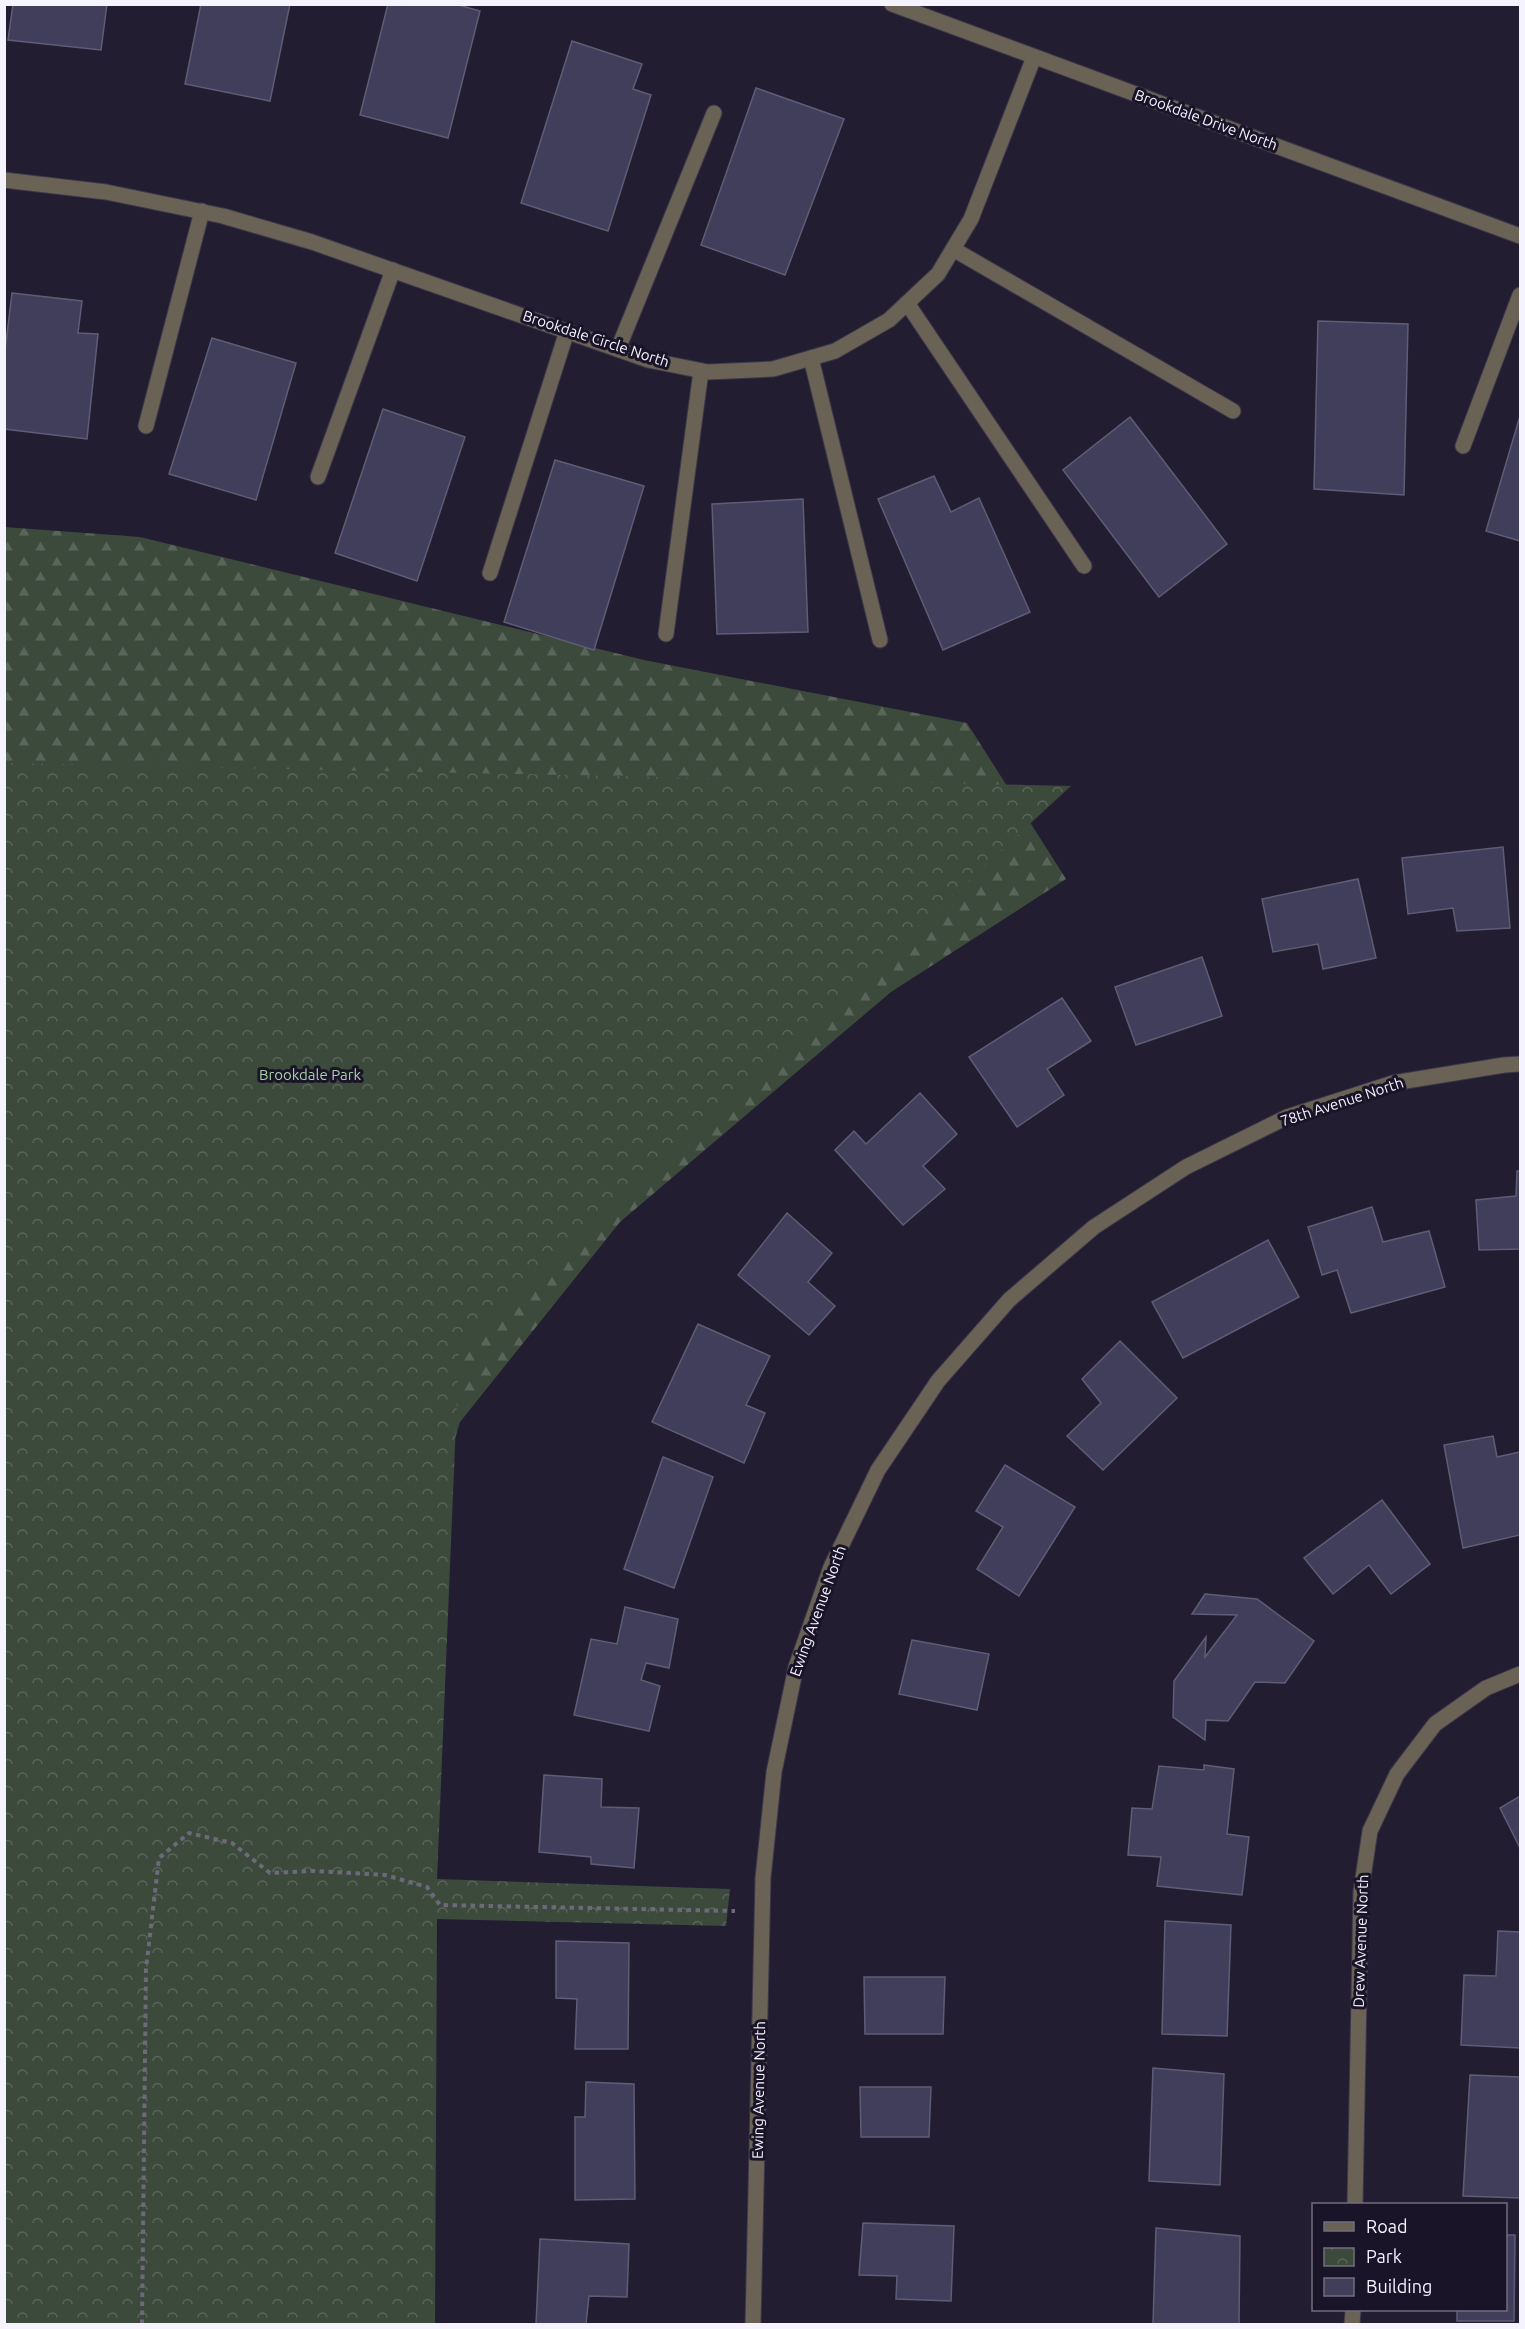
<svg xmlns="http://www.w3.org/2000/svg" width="1525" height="2329" font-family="Ubuntu,sans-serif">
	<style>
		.forest { fill: url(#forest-firs) }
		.park { fill: url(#park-crowns) }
		.building { fill: #403e5a; stroke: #5e5d75; stroke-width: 1.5 }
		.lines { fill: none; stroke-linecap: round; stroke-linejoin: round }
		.minor-casing { stroke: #3c374a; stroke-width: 17 }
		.path { stroke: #6e697a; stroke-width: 4; stroke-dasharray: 4.5 4.5; stroke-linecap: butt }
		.minor { stroke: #696255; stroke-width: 15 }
		.labels { text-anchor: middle; stroke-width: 6; stroke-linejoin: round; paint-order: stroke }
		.street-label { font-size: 15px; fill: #f5f3fe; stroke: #1a1428 }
		.park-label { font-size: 15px; fill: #a6d2a5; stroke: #1a1428 }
	</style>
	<defs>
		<pattern id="forest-firs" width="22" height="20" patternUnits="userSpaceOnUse" patternTransform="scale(1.5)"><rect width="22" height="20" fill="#3c4a3c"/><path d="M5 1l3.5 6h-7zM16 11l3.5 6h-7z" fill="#596559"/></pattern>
		<pattern id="park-crowns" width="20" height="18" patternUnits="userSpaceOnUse" patternTransform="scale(1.5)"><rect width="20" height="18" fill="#3c4a3c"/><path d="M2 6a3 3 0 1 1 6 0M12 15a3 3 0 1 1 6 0" fill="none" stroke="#596559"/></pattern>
	</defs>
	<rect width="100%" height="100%" fill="#231d32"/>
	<polygon class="forest" points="4,527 140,537 644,660 967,723 1066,879 891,992 620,1222 460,1422 371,1716 5,2324"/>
	<polygon class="park" points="5,763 1071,786 459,1350 437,1879 730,1889 726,1926 437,1919 435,2324 5,2324"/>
	<g class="building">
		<polygon points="13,4 107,4 101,50 8,40"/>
		<polygon points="201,4 290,4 270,101 185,84"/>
		<polygon points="388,4 455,4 480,11 448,138 360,115"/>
		<polygon points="572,41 642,64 633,89 651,95 608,231 521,203"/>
		<polygon points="756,88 844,119 785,275 701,245"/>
		<polygon points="12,293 82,301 78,333 98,334 87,439 4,429 4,359"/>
		<polygon points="1318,321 1408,324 1404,495 1314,489"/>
		<polygon points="212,338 296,363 256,500 169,474"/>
		<polygon points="383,409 465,437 417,581 335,553"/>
		<polygon points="1520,416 1520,541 1486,531"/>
		<polygon points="1130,417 1227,544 1159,597 1063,470"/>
		<polygon points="555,460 644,486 594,650 504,622"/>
		<polygon points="934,476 951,512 979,498 1030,612 943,650 878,499"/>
		<polygon points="803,499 808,632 717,634 712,504"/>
		<polygon points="1503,847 1510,928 1457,931 1453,908 1408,914 1402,858"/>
		<polygon points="1358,879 1376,958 1323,969 1318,944 1273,952 1262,899"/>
		<polygon points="1202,957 1222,1016 1136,1045 1115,987"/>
		<polygon points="1062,998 1091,1041 1047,1069 1064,1095 1017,1127 969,1057"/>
		<polygon points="920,1093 957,1134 923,1166 945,1189 903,1225 835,1150 854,1131 866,1144"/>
		<polygon points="1517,1171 1520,1171 1520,1249 1479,1250 1476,1200 1516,1196"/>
		<polygon points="1372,1207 1383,1242 1429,1231 1445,1287 1351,1313 1337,1270 1322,1275 1308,1227"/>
		<polygon points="787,1213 832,1253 808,1282 835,1306 809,1335 738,1275"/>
		<polygon points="1268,1240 1299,1297 1183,1358 1152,1302"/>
		<polygon points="698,1324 770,1356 746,1405 765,1413 744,1463 652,1422"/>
		<polygon points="1120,1341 1177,1398 1103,1470 1067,1436 1101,1403 1082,1379"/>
		<polygon points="1493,1436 1497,1457 1520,1452 1520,1535 1463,1548 1444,1445"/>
		<polygon points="663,1457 713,1477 674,1588 624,1569"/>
		<polygon points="1005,1465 1075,1507 1019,1596 977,1569 1003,1527 976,1511"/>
		<polygon points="1382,1500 1430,1564 1391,1594 1369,1565 1333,1594 1304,1558"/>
		<polygon points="1205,1594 1257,1599 1314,1641 1285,1683 1255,1682 1228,1721 1206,1720 1205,1740 1173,1717 1174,1681 1206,1637 1205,1657 1237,1615 1192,1614"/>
		<polygon points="625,1607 678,1619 669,1668 646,1663 641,1680 660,1686 649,1731 574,1715 591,1639 617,1644"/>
		<polygon points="912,1640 989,1654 977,1710 899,1694"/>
		<polygon points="1204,1765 1234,1769 1227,1834 1249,1837 1242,1895 1157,1886 1161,1857 1128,1855 1132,1808 1152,1809 1159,1766 1204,1770"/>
		<polygon points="544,1775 602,1779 601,1807 639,1808 634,1868 591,1864 591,1857 539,1852"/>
		<polygon points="1520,1796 1520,1848 1500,1808"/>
		<polygon points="1165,1921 1231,1925 1227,2036 1162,2034"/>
		<polygon points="1498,1931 1520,1932 1520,2048 1461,2045 1464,1975 1496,1976"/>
		<polygon points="556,1941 629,1943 628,2049 575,2049 577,1999 556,1998"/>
		<polygon points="864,1977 945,1977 943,2034 865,2034"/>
		<polygon points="1153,2068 1224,2074 1220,2185 1149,2181"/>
		<polygon points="1470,2075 1520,2077 1520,2198 1463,2196"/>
		<polygon points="586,2082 634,2084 635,2199 575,2200 575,2117 585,2117"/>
		<polygon points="860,2087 931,2087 929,2137 861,2137"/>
		<polygon points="863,2223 954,2226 951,2301 896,2299 897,2276 859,2275"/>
		<polygon points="1156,2228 1240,2236 1239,2324 1153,2324"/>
		<polygon points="1506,2235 1515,2235 1514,2321 1457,2321 1457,2310 1506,2310"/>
		<polygon points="540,2239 629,2244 627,2297 589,2296 586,2324 536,2324"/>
	</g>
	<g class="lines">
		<defs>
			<g id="minor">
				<polyline points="892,4 1520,236"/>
				<polyline points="4,180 106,192 223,216 312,242 648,360 708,372 773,369 835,351 889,320 938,274 971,219 1034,57"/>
				<polyline points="953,249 1233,411"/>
				<polyline points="907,303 1084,566"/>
				<polyline points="618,349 714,113"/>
				<polyline points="811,358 880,640"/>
				<polyline points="146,426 202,211"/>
				<polyline points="1463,446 1520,295"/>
				<polyline points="318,477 393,270"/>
				<polyline points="490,573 567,331"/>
				<polyline points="666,634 701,371"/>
				<polyline points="1355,2204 1361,1891 1370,1831 1397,1774 1435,1724 1486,1688 1520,1674"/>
				<polyline points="753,2324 763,1878 774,1772 796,1667 831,1567 878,1470 938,1381 1009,1300 1094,1227 1186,1167 1287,1117 1337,1101 1393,1083 1504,1065 1520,1064"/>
				<polyline points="1352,2324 1353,2310"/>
			</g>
		</defs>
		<use href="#minor" class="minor-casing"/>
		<polyline class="path" points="142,2324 146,1969 159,1858 189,1833 232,1843 270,1873 313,1871 385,1875 427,1887 440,1905 735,1911"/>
		<use href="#minor" class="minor"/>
	</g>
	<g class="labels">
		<g class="street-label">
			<text transform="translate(1206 120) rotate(20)" y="5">Brookdale Drive North</text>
			<text transform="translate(596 339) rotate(18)" y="5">Brookdale Circle North</text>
			<text transform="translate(1342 1102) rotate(-18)" y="5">78th Avenue North</text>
			<text transform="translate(818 1611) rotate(-70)" y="5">Ewing Avenue North</text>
			<text transform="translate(1361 1941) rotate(-88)" y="5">Drew Avenue North</text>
			<text transform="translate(759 2090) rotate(-89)" y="5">Ewing Avenue North</text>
		</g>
		<g class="park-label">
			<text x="310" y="1080">Brookdale Park</text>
		</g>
	</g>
	<rect width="1525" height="2329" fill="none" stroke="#f5f3fe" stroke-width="12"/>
	<rect x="1312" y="2203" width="195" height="108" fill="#1a1428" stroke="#726d7e" stroke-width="1.5"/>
	<rect x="1324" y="2222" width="30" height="9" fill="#696255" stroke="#726d7e" stroke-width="1.5"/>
	<text x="1366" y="2233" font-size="18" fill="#f5f3fe">Road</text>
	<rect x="1324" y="2248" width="30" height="18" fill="url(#park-crowns)" stroke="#726d7e" stroke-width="1.5"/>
	<text x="1366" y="2263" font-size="18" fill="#f5f3fe">Park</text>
	<rect x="1324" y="2278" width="30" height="18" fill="#403e5a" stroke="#726d7e" stroke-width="1.5"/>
	<text x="1366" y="2293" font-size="18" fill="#f5f3fe">Building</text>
</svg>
